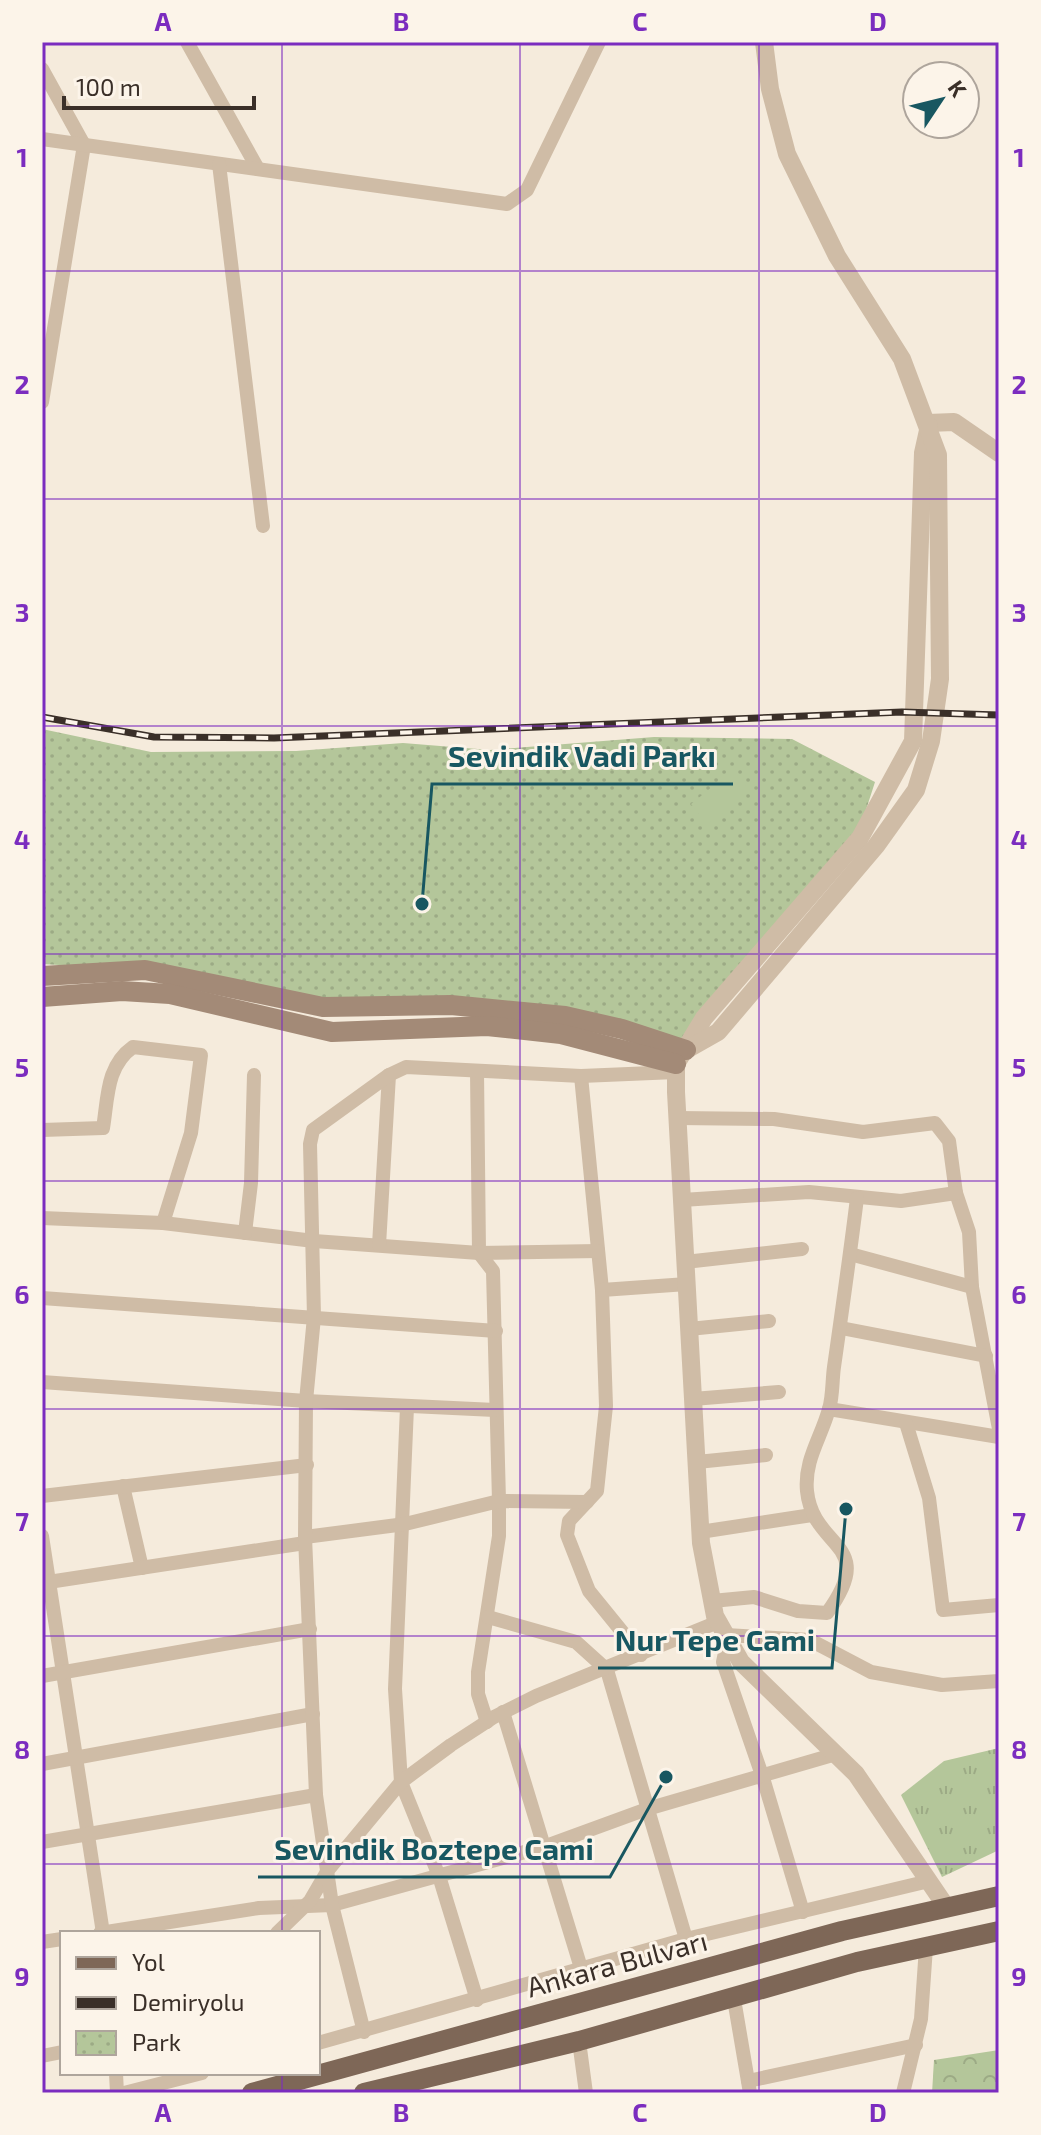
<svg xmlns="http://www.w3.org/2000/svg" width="1041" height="2135" font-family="'Exo 2',sans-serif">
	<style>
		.grass { fill: url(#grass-tufts) }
		.forest { fill: url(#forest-crowns) }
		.park { fill: url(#park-dots) }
		.garden { fill: #b4c69a }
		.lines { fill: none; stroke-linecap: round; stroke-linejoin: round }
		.minor { stroke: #cfbca6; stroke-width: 14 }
		.tertiary { stroke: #cfbca6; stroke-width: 18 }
		.secondary { stroke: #a38a77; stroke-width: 20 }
		.primary { stroke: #7e6757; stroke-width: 20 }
		.rail-casing { stroke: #3a2f28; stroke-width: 7 }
		.rail { stroke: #fcf4e9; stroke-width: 4; stroke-dasharray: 12; stroke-linecap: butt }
		.grid { fill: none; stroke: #7b2cbf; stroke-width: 2; stroke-opacity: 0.55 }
		.labels { text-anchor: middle; stroke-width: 6; stroke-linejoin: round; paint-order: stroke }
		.street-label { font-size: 28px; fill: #3a2f28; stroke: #fcf4e9 }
		.leader { fill: none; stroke: #185761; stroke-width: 3 }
		.callout-dot { fill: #185761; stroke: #fcf4e9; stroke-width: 3 }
		.callout-label { font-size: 30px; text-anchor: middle; font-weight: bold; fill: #185761; stroke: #fcf4e9; stroke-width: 6; stroke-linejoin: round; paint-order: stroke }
		.neatline { fill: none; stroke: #7b2cbf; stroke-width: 3 }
		.grid-label { font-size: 26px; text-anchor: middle; font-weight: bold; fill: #7b2cbf }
	</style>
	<defs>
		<pattern id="grass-tufts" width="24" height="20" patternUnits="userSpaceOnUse" patternTransform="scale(2)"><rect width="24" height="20" fill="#b4c69a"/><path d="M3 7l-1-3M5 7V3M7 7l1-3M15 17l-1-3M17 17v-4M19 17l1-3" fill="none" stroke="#9caa85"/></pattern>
		<pattern id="forest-crowns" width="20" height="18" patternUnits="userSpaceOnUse" patternTransform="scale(2)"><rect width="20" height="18" fill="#b4c69a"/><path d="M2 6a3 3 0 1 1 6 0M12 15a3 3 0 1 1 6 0" fill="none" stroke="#9caa85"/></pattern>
		<pattern id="park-dots" width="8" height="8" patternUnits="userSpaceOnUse" patternTransform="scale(2)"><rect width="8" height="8" fill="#b4c69a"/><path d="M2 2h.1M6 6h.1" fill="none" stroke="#9caa85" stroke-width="1.8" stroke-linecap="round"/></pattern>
	</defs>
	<rect width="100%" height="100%" fill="#f5ebdc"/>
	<polygon class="grass" points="999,1748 999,1850 942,1877 901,1795 944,1761"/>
	<polygon class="forest" points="999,2050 999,2093 932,2093 934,2060"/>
	<polygon class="park" points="42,729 151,752 296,751 403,743 490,750 654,737 792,739 875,782 855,844 686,1050 622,1029 373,1007 145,970 42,964"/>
	<polygon class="garden" points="733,770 750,791 707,825 691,804"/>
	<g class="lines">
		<g class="minor">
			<polyline points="187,42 258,169"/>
			<polyline points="42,69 84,145 42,402"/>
			<polyline points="42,139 507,204 527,190 599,42"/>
			<polyline points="219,164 263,526"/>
			<polyline points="477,1071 479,1253 493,1271 499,1501 499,1536 478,1672 478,1694 487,1722"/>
			<polyline points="581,1076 602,1290 606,1406 597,1491 569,1521 567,1535 589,1591 641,1655"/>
			<polyline points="678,1118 774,1119 863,1132 935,1123 949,1141 956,1193 969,1232 972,1287 999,1429"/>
			<path d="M42 1130 103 1128C108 1098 106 1066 133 1047L201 1055 191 1133 163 1223"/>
			<polyline points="682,1200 809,1192 901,1201 956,1193"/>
			<polyline points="42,1218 163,1223 314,1241 479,1253 598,1251"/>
			<polyline points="245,1233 251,1183 254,1075"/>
			<polyline points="379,1245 389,1075"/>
			<polyline points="850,1254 972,1287"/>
			<polyline points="685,1262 802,1249"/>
			<polyline points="602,1290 687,1284"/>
			<polyline points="42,1298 496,1331"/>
			<polyline points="841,1328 986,1356"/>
			<polyline points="689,1329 769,1321"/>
			<polyline points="42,1382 306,1401 495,1410"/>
			<polyline points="693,1399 779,1392"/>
			<polyline points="407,1407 395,1689 401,1782 439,1876 477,2000"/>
			<polyline points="829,1409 999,1437"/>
			<polyline points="906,1423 929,1498 943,1610 999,1605"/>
			<polyline points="697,1462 766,1455"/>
			<polyline points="123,1486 142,1568"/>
			<polyline points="42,1496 307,1465"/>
			<polyline points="700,1532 812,1515"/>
			<polyline points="42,1536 103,1933"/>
			<polyline points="305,1537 405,1524 499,1501 587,1502"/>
			<polyline points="42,1583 305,1543"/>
			<path d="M712 1601 754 1597 798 1611 827 1613C879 1542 813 1550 807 1491 804 1460 821 1438 829 1409 833 1396 832 1381 834 1367 842 1311 850 1255 857 1198"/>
			<polyline points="488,1617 576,1642 607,1670 686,1939"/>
			<polyline points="726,1635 810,1640 871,1672 942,1685 999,1681"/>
			<polyline points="728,1639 723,1662 763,1778 803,1912"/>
			<polyline points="42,1676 310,1629"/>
			<polyline points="503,1712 581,1968"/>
			<polyline points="42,1764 313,1714"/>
			<polyline points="42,1842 316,1795"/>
			<polyline points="100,1933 259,1908 332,1905 543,1847 647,1809 836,1754"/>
			<polyline points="277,1933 310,1901 328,1870 401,1782 451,1745 494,1717 536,1696 718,1622"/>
			<polyline points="42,1942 62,1939"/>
			<polyline points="734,1999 750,2093"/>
			<polyline points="364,2032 332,1905 316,1795 305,1537 306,1401 314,1317 310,1144 313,1130 389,1075 406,1067 581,1076 676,1072"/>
			<polyline points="579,2041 586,2093"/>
			<polyline points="318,2043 686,1939 929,1881"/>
			<polyline points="42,2056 62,2052"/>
			<polyline points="116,2073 117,2093"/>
			<polyline points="748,2081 916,2045"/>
			<polyline points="124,2093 202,2073"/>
			<polyline points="903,2093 921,2019 926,1947"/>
		</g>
		<g class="tertiary">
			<polyline points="928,423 954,422 999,453"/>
			<polyline points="929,426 923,453 913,741 860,838 704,1018 676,1064 676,1092 701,1543 715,1616 741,1662 856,1774 947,1908"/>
			<polyline points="688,1049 718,1032 876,846 916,790 931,741 940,679 938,455 902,359 837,256 787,154 770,89 764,42"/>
		</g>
		<g class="secondary">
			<polyline points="42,976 145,970 323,1007 451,1005 565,1016 622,1029 686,1050"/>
			<polyline points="42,997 122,991 170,994 332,1032 487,1026 561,1034 676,1064"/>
		</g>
		<g class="primary">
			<polyline points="252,2093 842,1931 999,1896"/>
			<polyline points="364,2093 579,2041 857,1962 999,1931"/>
		</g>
		<defs>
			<polyline id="rail" points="42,717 154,737 274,738 902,712 999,715"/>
		</defs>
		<use href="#rail" class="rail-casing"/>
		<use href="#rail" class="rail"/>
	</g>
	<path class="grid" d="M282 42V1933M520 42V2093M759 42V2093M42 271H999M42 499H999M42 726H999M42 954H999M42 1181H999M42 1409H999M42 1636H999M42 1864H999M282 2073V2093"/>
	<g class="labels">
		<g class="street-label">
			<text transform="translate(617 1964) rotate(-15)" y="10">Ankara Bulvarı</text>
		</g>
	</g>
	<path class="leader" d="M422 904L432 784H733M846 1509L832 1668H598M666 1777L610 1877H258"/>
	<g class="callout-dot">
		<circle cx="422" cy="904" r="8"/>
		<circle cx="846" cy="1509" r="8"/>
		<circle cx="666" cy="1777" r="8"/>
	</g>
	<g class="callout-label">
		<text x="582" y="767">Sevindik Vadi Parkı</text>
		<text x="715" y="1651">Nur Tepe Cami</text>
		<text x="434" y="1860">Sevindik Boztepe Cami</text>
	</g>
	<rect width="1041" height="2135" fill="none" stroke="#fcf4e9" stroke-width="88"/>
	<rect x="60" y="1931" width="260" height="144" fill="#fcf4e9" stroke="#aea59c" stroke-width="2"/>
	<rect x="76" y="1957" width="40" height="12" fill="#7e6757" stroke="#aea59c" stroke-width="2"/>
	<text x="132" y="1971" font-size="24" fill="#3a2f28">Yol</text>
	<rect x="76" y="1997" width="40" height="12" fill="#3a2f28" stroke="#aea59c" stroke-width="2"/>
	<text x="132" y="2011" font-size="24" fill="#3a2f28">Demiryolu</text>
	<rect x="76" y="2031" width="40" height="24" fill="url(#park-dots)" stroke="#aea59c" stroke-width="2"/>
	<text x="132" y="2051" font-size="24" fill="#3a2f28">Park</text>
	<g transform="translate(941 100) rotate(55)"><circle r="38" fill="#fcf4e9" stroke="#aea59c" stroke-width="2"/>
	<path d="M0-6L14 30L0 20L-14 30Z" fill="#185761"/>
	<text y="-12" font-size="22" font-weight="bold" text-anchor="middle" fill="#3a2f28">K</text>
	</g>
	<path d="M64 96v12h190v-12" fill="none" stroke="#3a2f28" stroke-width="4"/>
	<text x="76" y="96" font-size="24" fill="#3a2f28" stroke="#fcf4e9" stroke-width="6" paint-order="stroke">100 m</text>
	<rect x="44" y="44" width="953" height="2047" class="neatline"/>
	<g class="grid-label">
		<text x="163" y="31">A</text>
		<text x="401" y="31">B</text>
		<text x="640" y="31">C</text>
		<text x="878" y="31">D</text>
		<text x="22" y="167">1</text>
		<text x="1019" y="167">1</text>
		<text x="22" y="394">2</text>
		<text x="1019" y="394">2</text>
		<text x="22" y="622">3</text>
		<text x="1019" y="622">3</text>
		<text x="22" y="849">4</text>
		<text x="1019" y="849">4</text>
		<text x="22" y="1077">5</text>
		<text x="1019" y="1077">5</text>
		<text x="22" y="1304">6</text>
		<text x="1019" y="1304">6</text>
		<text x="22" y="1531">7</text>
		<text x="1019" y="1531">7</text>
		<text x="22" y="1759">8</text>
		<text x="1019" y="1759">8</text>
		<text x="22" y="1986">9</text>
		<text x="1019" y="1986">9</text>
		<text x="163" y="2122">A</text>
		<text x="401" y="2122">B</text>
		<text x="640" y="2122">C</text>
		<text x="878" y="2122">D</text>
	</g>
</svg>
